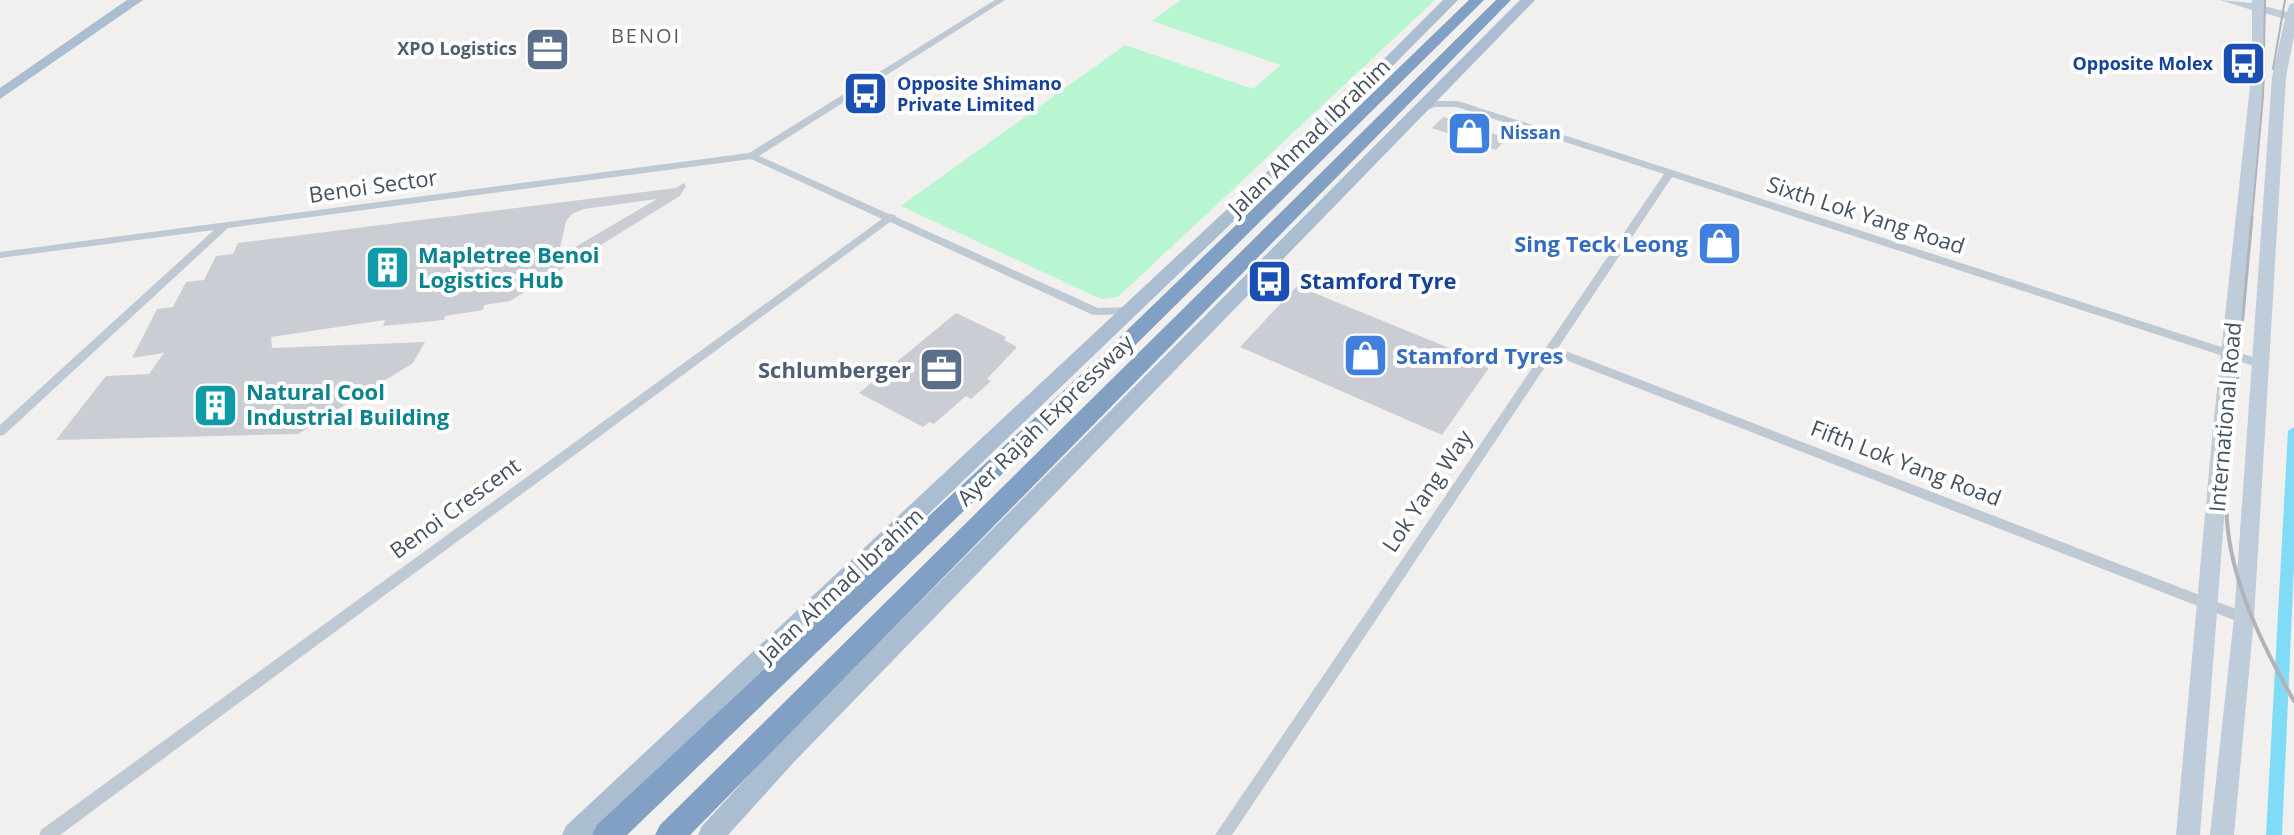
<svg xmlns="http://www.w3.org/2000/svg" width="2294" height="835" font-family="'Open Sans',sans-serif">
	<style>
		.green { fill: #b8f5d1 }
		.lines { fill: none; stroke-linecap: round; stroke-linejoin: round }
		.canal { fill: #80dbf7; fill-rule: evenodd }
		.building { fill: #caced4; fill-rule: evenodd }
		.street { fill: #bec9d3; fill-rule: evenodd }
		.secondary { fill: #bfccda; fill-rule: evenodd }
		.primary { fill: #abbed1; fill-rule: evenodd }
		.highway { fill: #81a0c4; fill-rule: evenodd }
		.rail-far2 { stroke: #b0b4ba; stroke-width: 2 }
		.rail-far1 { stroke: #b0b4ba; stroke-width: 3 }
		.rail { stroke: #b0b4ba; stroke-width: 4 }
		.labels { text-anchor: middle; stroke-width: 8; stroke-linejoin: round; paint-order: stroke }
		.far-service-label { font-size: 18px; font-weight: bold; fill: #4e5e75; stroke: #fff; text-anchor: end }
		.far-transit-label { font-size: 18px; font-weight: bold; fill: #164399; stroke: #fff; text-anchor: end }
		.far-shop-label { font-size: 18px; font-weight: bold; fill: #366cbe; stroke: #fff; text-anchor: start }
		.far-neighbourhood-label { font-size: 20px; letter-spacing: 2px; fill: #5b5f65; stroke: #fff }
		.street-label { font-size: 22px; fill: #45525f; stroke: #fff }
		.shop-label { font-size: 22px; font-weight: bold; fill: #366cbe; stroke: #fff; text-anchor: end }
		.culture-label { font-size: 22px; font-weight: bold; fill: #0d838f; stroke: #fff; text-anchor: start }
		.transit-label { font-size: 22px; font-weight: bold; fill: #164399; stroke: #fff; text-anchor: start }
		.service-label { font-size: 22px; font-weight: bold; fill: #4e5e75; stroke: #fff; text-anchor: end }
	</style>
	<rect width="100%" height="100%" fill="#f2efef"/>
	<polygon class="green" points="1181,0 1435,0 1118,297 1101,299 901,206 1125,45 1253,89 1281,65 1152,21"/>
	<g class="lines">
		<polygon class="canal" points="2294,427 2294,566 2282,835 2266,835 2288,431"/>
	</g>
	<g class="building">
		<polygon points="1443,117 1507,138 1496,150 1432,128"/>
		<path d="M684 183 686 186 680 196 510 301 484 305 483 310 445 316 444 320 383 326 385 320 271 337 272 348 425 342 413 363 298 434 56 440 106 376 149 374 164 353 132 358 157 309 173 307 186 282 204 280 216 256 233 254 238 243 676 188ZM657 199 558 257 566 221 572 214 584 209Z"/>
		<polygon points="1297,286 1491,365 1442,435 1240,347"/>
		<polygon points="956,313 1006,337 1004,340 1017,347 987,379 991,381 971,399 966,396 934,424 929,422 923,427 859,393"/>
	</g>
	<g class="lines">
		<g class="street">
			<polygon points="995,0 1005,0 759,156 889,214 895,215 896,217 1098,308 1129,307 1134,311 1133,314 1093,315 890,222 60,835 39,835 41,830 882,219 751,159 228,228 4,435 0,436 0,425 214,230 0,258 0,252 749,153"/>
			<polygon points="1458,101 2265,361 2267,364 2265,367 2257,367 1672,177 1558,348 2249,614 2251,618 2249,622 2244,624 2239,622 1553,355 1232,835 1215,835 1664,174 1457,107 1435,107 1419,113 1414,110 1434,101"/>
		</g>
		<polygon class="secondary" points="2220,0 2252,3 2252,0 2264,0 2264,6 2287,12 2290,4 2294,3 2294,36 2286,77 2254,618 2234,835 2210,835 2234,618 2272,77 2285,19 2264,13 2266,68 2231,427 2200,835 2176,835 2213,427 2252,68 2252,10"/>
		<g class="primary">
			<polygon points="127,0 143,0 0,99 0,88"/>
			<polygon points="1443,0 1458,0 1337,122 594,835 562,835 566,826 1327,116"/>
			<polygon points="1520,0 1535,0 794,762 728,835 698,835 702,826 776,746"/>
		</g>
		<g class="highway">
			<polygon points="1469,0 1484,0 1104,376 627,835 592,835 597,825 1090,366"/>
			<polygon points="1496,0 1511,0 690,835 655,835 660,825"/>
		</g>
		<g class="rail-far2">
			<polyline points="2273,69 2285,0"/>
			<polyline points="2252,219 2263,97 2265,0"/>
		</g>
		<polyline class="rail-far1" points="2227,492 2252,217"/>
		<path class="rail" d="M2227 490C2221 562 2259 640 2294 701"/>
	</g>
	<defs>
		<symbol id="office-square" viewBox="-11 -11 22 22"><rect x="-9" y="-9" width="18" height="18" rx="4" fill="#5c6f8a" stroke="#fff"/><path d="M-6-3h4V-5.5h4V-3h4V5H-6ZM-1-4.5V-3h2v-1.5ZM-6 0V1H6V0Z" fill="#fff"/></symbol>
		<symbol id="bus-square" viewBox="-11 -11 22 22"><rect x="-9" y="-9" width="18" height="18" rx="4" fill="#1a4fb4" stroke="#fff"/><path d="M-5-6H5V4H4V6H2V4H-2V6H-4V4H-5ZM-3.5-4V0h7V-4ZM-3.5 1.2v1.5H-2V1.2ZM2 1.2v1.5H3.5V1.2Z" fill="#fff"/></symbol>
		<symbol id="shop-square" viewBox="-11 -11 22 22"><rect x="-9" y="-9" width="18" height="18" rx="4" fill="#3f7fe0" stroke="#fff"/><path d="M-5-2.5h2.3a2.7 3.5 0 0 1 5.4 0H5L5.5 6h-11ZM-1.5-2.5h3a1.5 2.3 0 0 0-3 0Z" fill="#fff"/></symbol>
		<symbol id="building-square" viewBox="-11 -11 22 22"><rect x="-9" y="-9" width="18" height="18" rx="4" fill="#0f9aa8" stroke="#fff"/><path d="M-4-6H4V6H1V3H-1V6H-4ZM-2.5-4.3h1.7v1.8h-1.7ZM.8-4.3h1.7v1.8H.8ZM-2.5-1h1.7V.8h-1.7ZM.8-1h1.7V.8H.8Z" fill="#fff"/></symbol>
	</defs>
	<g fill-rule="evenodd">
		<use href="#office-square" x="522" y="24" width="51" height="51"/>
		<use href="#bus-square" x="2218" y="38" width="51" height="51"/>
		<use href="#bus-square" x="840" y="68" width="51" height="51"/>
		<use href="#shop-square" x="1444" y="108" width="51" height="51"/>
		<use href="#shop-square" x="1694" y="218" width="51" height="51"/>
		<use href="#building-square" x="362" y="242" width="51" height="51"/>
		<use href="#bus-square" x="1244" y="256" width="51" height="51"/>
		<use href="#shop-square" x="1340" y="330" width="51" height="51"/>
		<use href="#office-square" x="916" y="344" width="51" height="51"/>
		<use href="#building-square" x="190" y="380" width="51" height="51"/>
	</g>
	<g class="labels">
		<g class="far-service-label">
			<text x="517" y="55">XPO Logistics</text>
		</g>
		<g class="far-transit-label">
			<text x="2213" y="70">Opposite Molex</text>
			<text x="897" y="90" text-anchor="start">Opposite Shimano<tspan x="897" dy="21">Private Limited</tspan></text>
		</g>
		<g class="far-shop-label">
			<text x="1500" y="139">Nissan</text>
		</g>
		<g class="far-neighbourhood-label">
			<text x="646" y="43">BENOI</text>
		</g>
		<g class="street-label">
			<text transform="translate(1309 137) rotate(-44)" y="8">Jalan Ahmad Ibrahim</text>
			<text transform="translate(373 186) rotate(-8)" y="8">Benoi Sector</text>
			<text transform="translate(1866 215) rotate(18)" y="8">Sixth Lok Yang Road</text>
			<text transform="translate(2225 417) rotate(-85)" y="8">International Road</text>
			<text transform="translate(1045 420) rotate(-44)" y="8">Ayer Rajah Expressway</text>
			<text transform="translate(1906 463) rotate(21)" y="8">Fifth Lok Yang Road</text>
			<text transform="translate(1427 491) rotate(-56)" y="8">Lok Yang Way</text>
			<text transform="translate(455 508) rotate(-36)" y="8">Benoi Crescent</text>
			<text transform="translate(841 585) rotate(-43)" y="8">Jalan Ahmad Ibrahim</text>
		</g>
		<g class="shop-label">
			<text x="1688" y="252">Sing Teck Leong</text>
			<text x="1396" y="364" text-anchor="start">Stamford Tyres</text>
		</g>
		<g class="culture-label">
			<text x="418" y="263">Mapletree Benoi<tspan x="418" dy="25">Logistics Hub</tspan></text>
			<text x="246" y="400">Natural Cool<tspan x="246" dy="25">Industrial Building</tspan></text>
		</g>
		<g class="transit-label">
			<text x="1300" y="289">Stamford Tyre</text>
		</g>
		<g class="service-label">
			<text x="911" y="378">Schlumberger</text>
		</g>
	</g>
</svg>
